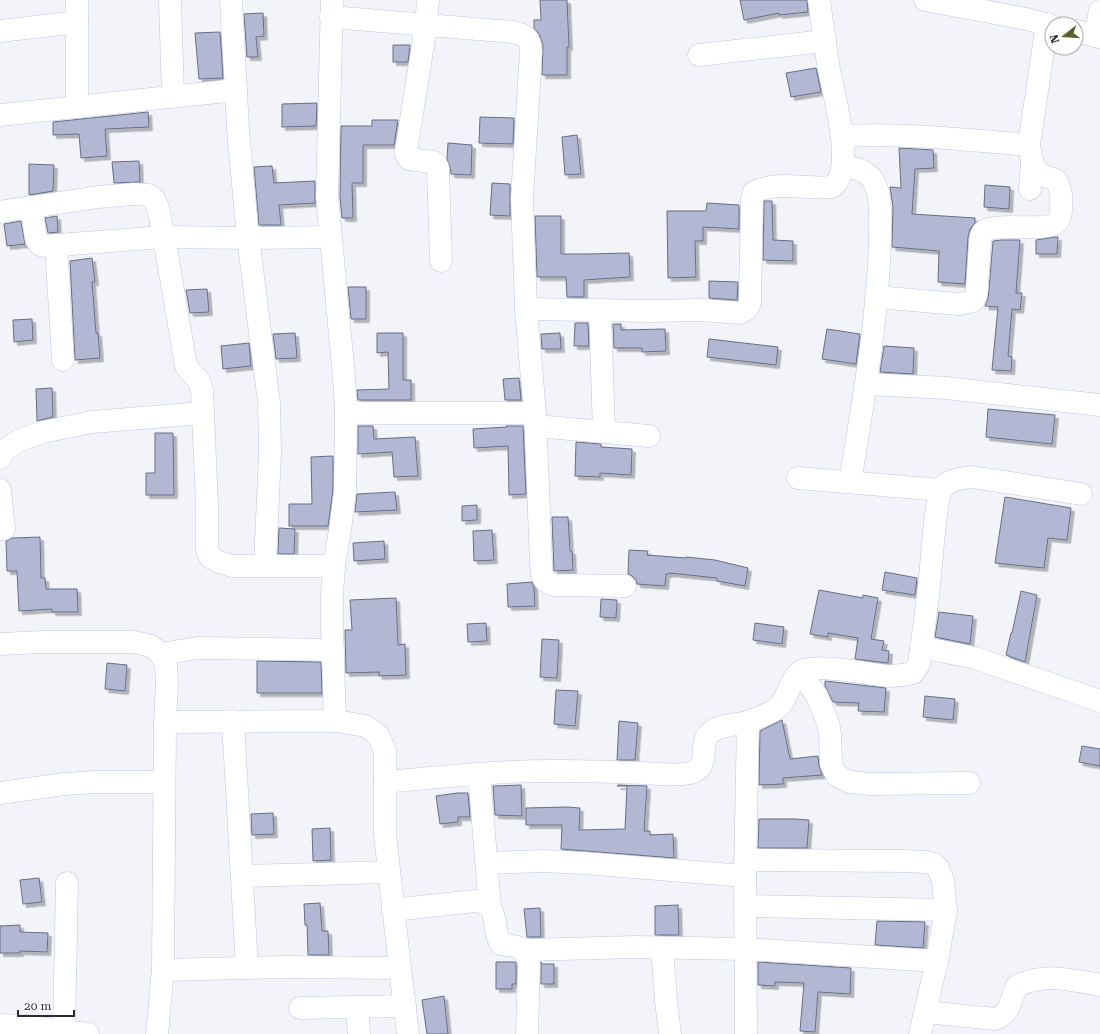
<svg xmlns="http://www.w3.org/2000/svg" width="1100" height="1034" font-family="'Roboto Serif',serif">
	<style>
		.building { fill: #b2b8d4; stroke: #686d86; filter: url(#shadow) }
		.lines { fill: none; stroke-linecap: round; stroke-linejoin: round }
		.minor-casing { stroke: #bfc5e2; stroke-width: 23 }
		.minor { stroke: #fff; stroke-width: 22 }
	</style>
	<defs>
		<filter id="shadow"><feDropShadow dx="3.5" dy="3.5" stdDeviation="0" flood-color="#0004"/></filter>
	</defs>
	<rect width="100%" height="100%" fill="#f2f4fa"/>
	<g class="building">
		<polygon points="540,0 567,0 569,47 567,47 567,75 542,75 543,45 539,34 534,28 534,20 541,20"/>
		<polygon points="740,0 807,0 808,12 779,15 779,13 744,20"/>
		<polygon points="263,13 264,36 256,37 258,57 247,57 244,14"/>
		<polygon points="220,32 223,78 199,79 195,33"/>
		<polygon points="393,45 410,45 408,62 393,62"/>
		<polygon points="816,68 821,92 791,97 786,73"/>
		<polygon points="317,103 316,126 282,127 282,104"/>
		<polygon points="148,112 149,127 105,129 107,156 81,158 79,134 53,135 53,122"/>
		<polygon points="480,117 514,118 513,144 479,143"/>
		<polygon points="372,120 398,120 394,145 363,145 363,183 352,183 353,218 342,218 340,196 341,126 372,126"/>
		<polygon points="577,135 581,174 565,175 562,137"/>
		<polygon points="448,143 472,145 471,175 451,174 450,167 447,159"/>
		<polygon points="899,148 933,150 934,168 915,169 912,214 975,218 975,223 970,229 968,237 965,284 938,282 939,251 892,247 893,207 890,187 901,188"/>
		<polygon points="139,161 140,182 114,183 112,162"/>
		<polygon points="29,164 54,165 53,191 29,195"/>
		<polygon points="272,166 274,183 315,181 315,203 279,205 281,225 259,225 254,167"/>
		<polygon points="492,183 510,184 510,216 490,215"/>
		<polygon points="985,185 1010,187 1009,209 984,207"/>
		<polygon points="764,201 772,201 773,240 793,241 793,261 763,260"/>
		<polygon points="707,203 739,205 739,229 703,227 703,241 695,241 696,277 668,278 667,211 706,211"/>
		<polygon points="57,216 58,232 48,233 45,218"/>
		<polygon points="535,216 561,216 561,254 588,254 629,253 630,277 584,280 584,297 567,297 566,277 537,277"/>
		<polygon points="21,221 25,244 7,246 4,224"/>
		<polygon points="1055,237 1058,237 1057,254 1036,254 1036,240"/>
		<polygon points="1001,240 1020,240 1016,293 1022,293 1020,310 1012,309 1008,356 1012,357 1011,371 992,370 998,307 985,306 988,298 989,290 993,241"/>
		<polygon points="92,258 95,282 92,282 96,333 98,333 100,358 75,360 70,261"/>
		<polygon points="709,281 738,282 737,300 709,298"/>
		<polygon points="348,287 366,287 366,319 351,319"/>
		<polygon points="207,289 209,312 190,313 186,290"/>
		<polygon points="32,319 33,340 14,342 13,320"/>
		<polygon points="575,323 588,323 589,346 574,346"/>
		<polygon points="613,324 621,324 621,330 665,329 666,351 642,352 642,348 614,348"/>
		<polygon points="827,329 860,334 856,364 822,359"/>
		<polygon points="295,333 297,358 276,359 273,334"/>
		<polygon points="377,333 403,333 403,380 411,380 411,400 358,400 357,390 389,389 388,352 377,353"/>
		<polygon points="560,333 561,349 542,349 541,334"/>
		<polygon points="709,339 778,347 776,365 707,357"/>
		<polygon points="249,343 251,366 223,369 221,346"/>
		<polygon points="884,346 914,348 913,374 880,372"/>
		<polygon points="519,378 521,400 505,400 503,379"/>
		<polygon points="52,388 53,417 37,421 36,389"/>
		<polygon points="988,409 1055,415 1052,444 986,437"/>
		<polygon points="358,426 373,426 374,439 415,437 418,476 394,477 392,452 358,454"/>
		<polygon points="506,426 523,426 526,494 509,495 508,446 474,448 473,429 507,427"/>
		<polygon points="155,433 173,433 174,495 146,495 146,473 155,473"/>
		<polygon points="576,442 601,444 601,447 632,449 631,475 600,473 600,477 575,476"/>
		<polygon points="333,456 333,490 328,526 289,526 289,504 312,504 311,457"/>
		<polygon points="395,492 397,510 355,512 357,494"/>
		<polygon points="1005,497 1071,508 1067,540 1048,538 1044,568 995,563"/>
		<polygon points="477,505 477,520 462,521 462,506"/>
		<polygon points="552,517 568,517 570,551 572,551 573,570 554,571"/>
		<polygon points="279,528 295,529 294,554 278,554"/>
		<polygon points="492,530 494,560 474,561 473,531"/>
		<polygon points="40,537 41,578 45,578 46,589 77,589 78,612 52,612 52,609 19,611 17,571 7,571 6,541 12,538"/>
		<polygon points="384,541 385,559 354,561 353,543"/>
		<polygon points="629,550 648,551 647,555 686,558 686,557 715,560 748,568 745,586 717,581 717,578 669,573 669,574 666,574 665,586 637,584 636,580 632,576 628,574"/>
		<polygon points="885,572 917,578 915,595 882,590"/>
		<polygon points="532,582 534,587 535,606 508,607 507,584"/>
		<polygon points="819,590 863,598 863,595 878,598 871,639 884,641 882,650 889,651 888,663 855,659 858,638 828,633 828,637 810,634"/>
		<polygon points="1021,591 1037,595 1025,662 1006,655 1011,633 1012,633"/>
		<polygon points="396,598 398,645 405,644 406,675 379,676 379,672 346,673 345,630 352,630 350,600"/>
		<polygon points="601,599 617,600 616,618 600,617"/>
		<polygon points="939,612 973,616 970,644 935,637"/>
		<polygon points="486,623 487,641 468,642 467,624"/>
		<polygon points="755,623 784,627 782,644 753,640"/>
		<polygon points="542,639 559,640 557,678 540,677"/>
		<polygon points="257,661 321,662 322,693 257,693"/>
		<polygon points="107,663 127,665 125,691 105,689"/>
		<polygon points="825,681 886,688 884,712 858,711 859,703 833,702 825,686"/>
		<polygon points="556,690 578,691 575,726 554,724"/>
		<polygon points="925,696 955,699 953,720 923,717"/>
		<polygon points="782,720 790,759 818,756 819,765 822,775 783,778 783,784 759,785 760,731"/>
		<polygon points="619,721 638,723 635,760 617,760"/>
		<polygon points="1082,746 1100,749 1100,766 1079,762"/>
		<polygon points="521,785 522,816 495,815 493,786"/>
		<polygon points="618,785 647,786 644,831 650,831 650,835 673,834 674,858 561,849 562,825 526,825 526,808 567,807 580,808 579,830 625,829 627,786 617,786"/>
		<polygon points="457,793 468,793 470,817 458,817 458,822 440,824 436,796"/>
		<polygon points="273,813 274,834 252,835 251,814"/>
		<polygon points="759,819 795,819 809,820 807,848 758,848"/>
		<polygon points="330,828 331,860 313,861 312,829"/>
		<polygon points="39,878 42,902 23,904 20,880"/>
		<polygon points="320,903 322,931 328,931 329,955 308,955 307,925 305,925 304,904"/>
		<polygon points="678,905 679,935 655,935 655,906"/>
		<polygon points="540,908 541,937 527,937 524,909"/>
		<polygon points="877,921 925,922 923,948 875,945"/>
		<polygon points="20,925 20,932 48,933 47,952 20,951 20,953 0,953 0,926"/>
		<polygon points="496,962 516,962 516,984 512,984 512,989 496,989"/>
		<polygon points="541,962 542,964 554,964 554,984 541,984"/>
		<polygon points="758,962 851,968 850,994 818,992 815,1032 800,1031 804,983 775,982 775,986 758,985"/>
		<polygon points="444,996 448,1034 427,1034 422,1000"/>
	</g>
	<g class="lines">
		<defs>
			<g id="minor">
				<polyline points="170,0 173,96"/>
				<polyline points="231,0 238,129 248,238 269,402 270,452 265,565"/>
				<polyline points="428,0 426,26 406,151 406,155 409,159 433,162 436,164 438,168 441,261"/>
				<polyline points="925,0 1027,19 1052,26"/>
				<path d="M331 17 513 32C525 35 530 37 531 51L522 198 526 309 535 413"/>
				<polyline points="0,31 77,22"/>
				<polyline points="1076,31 1100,37"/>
				<polyline points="1095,36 1100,11"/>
				<polyline points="699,55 825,41"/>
				<polyline points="77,107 77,0"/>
				<polyline points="0,115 236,90"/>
				<path d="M842 136C905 133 967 140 1029 145"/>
				<path d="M843 165C855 168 870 171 875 184 882 198 880 223 880 238 878 320 863 402 850 482"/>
				<polyline points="1030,189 1032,162"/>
				<polyline points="31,207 36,239 40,245 45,246 164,237 248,238 331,237"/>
				<polyline points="0,212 98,197 133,194 149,195 154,199 158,208 164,237 186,366 199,381 202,391 207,505 207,549 210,557 219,562 232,566 334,566"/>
				<polyline points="56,245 63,360"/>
				<path d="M876 297 959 304 973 301 976 296 977 288 980 242C980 238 981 234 984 231 998 222 1047 233 1057 222 1061 218 1061 212 1061 207 1062 196 1061 189 1056 180 1052 178 1045 177 1041 175 1031 169 1031 154 1029 145L1047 24"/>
				<path d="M526 309 650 311 702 310 740 313 747 309 750 302 752 199 754 192C778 180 806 190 832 187 857 170 832 90 828 64 825 42 822 21 819 0"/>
				<polyline points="600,310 604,432"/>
				<polyline points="866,384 946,388 1100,405"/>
				<path d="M346 413H535L541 562C542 575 540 581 555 585L625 586"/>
				<polyline points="536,426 649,436"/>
				<polyline points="0,458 5,450 20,440 43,432 92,422 203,413"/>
				<polyline points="798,478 941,490"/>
				<polyline points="0,490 4,529 0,529"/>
				<polyline points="0,644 42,642 134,642 151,646 161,654 166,664 167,683 165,722"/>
				<polyline points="921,647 975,658 1100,701"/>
				<polyline points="161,654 197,648 333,650"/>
				<polyline points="800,672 817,696 828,723 830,733 831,764 837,776 850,782 870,784 969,783"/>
				<polyline points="233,721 247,968"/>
				<polyline points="335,721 366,726 378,735 385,751 385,834 400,968"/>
				<polyline points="479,774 490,906"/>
				<path d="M385 782C444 777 503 770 563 771 590 771 617 772 644 773 659 774 675 776 690 773 711 768 699 746 708 735 717 724 736 725 748 722 756 719 765 715 773 711 789 702 787 683 800 672 812 662 872 675 889 676 898 676 905 675 913 673L919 664C923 635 927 606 930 577 932 560 935 500 942 489 948 479 961 479 972 477L1081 494"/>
				<polyline points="0,793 64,784 95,782 164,782"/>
				<polyline points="745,860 905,861 926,862 934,864 938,868 943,881 946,910 937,961 920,1034"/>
				<polyline points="487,863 543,861 584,863 745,876"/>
				<polyline points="242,876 389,872"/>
				<polyline points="746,906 946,910"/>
				<path d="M393 910 475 901C502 903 490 927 501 944 518 947 526 945 529 965L527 1034"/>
				<polyline points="662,948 666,1001 670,1034"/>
				<polyline points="524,950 634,947 745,949 937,961"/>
				<polyline points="163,970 285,967 400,968 408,1034"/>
				<polyline points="357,1007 359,1034"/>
				<polyline points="300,1008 405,1006"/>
				<path d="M926 1012 995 1019C1011 1014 1010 1000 1017 986 1044 972 1072 980 1100 985"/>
				<polyline points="0,1025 24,1026 88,1034"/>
				<polyline points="64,1031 67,883"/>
				<polyline points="157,1034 163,970 165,722 335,721 332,630 332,593 334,566 340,530 345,491 346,413 344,377 327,196 332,0"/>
				<polyline points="746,1034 745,876 748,722"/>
			</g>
		</defs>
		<use href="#minor" class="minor-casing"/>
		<use href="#minor" class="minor"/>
	</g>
	<g transform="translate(1064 36) rotate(253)"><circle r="19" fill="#ffffff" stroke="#a9aaaf"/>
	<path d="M0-3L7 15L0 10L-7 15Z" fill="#5d5f2d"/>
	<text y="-6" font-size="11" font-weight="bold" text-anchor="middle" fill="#292b36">N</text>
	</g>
	<path d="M18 1010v6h56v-6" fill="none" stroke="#292b36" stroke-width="2"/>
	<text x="24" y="1010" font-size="12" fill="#292b36" stroke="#ffffff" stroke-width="3" paint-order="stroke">20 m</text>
</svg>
